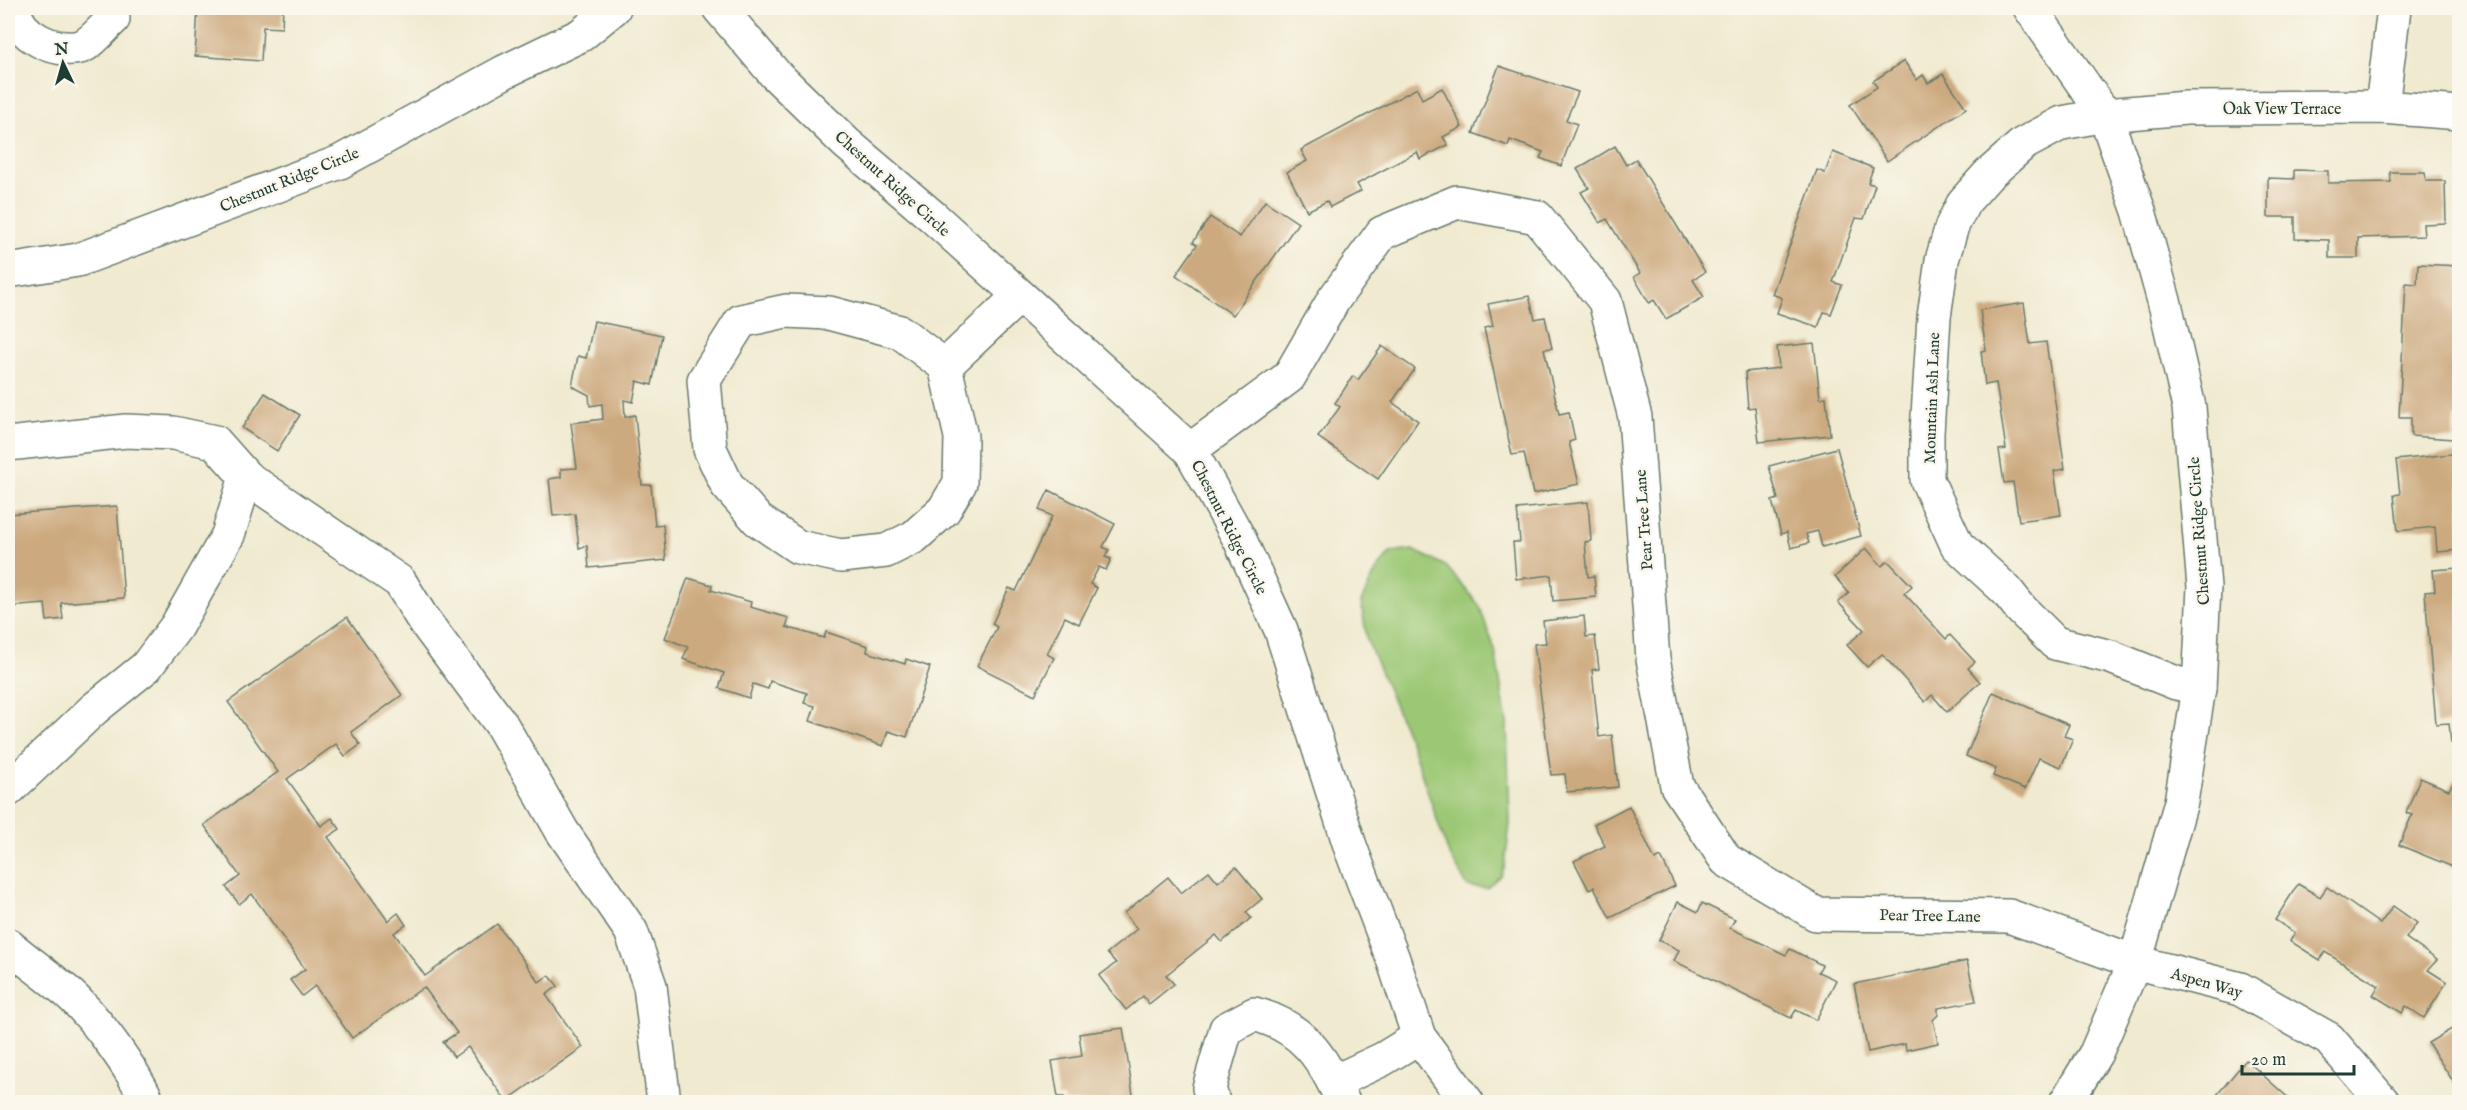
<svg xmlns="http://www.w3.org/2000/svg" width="2467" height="1110" font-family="'IM FELL English',serif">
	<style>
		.green { fill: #9cc875; stroke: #5e8254; stroke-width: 1.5 }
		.building { fill: #cca97e }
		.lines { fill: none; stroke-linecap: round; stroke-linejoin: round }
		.minor-casing { stroke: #687a6b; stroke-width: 36 }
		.minor { stroke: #fff; stroke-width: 33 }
		.labels { text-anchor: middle; stroke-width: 5; stroke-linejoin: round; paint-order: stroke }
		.street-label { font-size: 16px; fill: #1f3d34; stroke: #fbf7ec }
	</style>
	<rect width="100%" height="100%" fill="#fbf7ec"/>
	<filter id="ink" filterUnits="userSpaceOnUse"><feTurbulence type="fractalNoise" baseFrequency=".0167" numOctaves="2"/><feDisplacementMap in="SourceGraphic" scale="12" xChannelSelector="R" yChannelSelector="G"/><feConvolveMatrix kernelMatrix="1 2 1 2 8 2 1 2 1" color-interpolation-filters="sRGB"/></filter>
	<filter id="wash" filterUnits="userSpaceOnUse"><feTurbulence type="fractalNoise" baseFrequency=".008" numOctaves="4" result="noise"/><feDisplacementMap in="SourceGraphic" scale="24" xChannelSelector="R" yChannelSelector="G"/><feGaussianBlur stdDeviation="1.35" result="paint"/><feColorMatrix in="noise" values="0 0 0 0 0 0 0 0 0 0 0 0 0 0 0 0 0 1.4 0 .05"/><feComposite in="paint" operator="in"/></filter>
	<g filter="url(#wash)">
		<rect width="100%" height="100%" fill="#f0ead0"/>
		<polygon class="green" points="1413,550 1446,566 1479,605 1495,650 1507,723 1510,824 1505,865 1501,876 1487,888 1468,887 1448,852 1413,749 1367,640 1361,602 1376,571 1390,553"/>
		<g id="blocks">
			<g class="building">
				<polygon points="198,8 283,8 282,28 263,27 261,61 195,56"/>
				<polygon points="1904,61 1917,80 1923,75 1928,83 1943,74 1966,108 1887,161 1850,105 1877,87 1873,81"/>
				<polygon points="1499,66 1578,92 1566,120 1577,124 1561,166 1540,158 1543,152 1510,140 1508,146 1473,133"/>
				<polygon points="1417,88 1422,99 1442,88 1462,127 1443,137 1448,145 1420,159 1417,152 1357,184 1361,191 1330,207 1327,201 1307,211 1287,172 1307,161 1301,150"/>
				<polygon points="1615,146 1626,165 1636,159 1705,272 1693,280 1704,297 1666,319 1654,300 1649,303 1634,277 1640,273 1607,219 1600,223 1581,192 1589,188 1577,169"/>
				<polygon points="1833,152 1873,168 1868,183 1875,185 1864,219 1856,218 1833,282 1842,285 1831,314 1824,312 1818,327 1777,313 1782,298 1772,294 1817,170 1825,173"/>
				<polygon points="2294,170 2328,171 2328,183 2391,182 2390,172 2425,172 2426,181 2445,181 2446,223 2423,224 2424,236 2358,238 2358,258 2329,258 2329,240 2295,239 2295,217 2268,217 2268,178 2294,179"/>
				<polygon points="1265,201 1298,223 1233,315 1176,275 1197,245 1193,242 1210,217 1240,237"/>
				<polygon points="2418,264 2460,266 2456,386 2460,386 2460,417 2454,417 2453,439 2411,436 2411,417 2399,417 2406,283 2417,284"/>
				<polygon points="1529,296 1535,319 1545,317 1552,348 1544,349 1559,414 1569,412 1575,440 1569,442 1579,484 1533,494 1524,453 1512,455 1484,328 1493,326 1488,304"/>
				<polygon points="2024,303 2030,344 2046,342 2065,469 2054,471 2061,515 2019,521 2013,482 2004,483 1999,450 2006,449 1996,383 1985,385 1981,351 1986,350 1980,310"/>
				<polygon points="594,321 662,335 652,385 637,381 633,402 624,400 625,417 635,415 642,485 651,485 655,526 663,525 666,560 589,568 587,546 579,548 575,514 553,516 549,479 561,477 561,469 577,468 571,423 603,419 602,404 590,406 589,395 572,386 578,356 586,358"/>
				<polygon points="1814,343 1820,398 1826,397 1830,435 1759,442 1755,407 1748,408 1745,372 1779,368 1777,347"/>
				<polygon points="1382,346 1415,369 1392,402 1418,421 1378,479 1318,437 1340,407 1335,403 1353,376 1358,380"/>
				<polygon points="265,393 300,415 277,451 242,428"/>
				<polygon points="1837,448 1861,536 1822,547 1818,531 1806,534 1809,543 1791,548 1787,532 1781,534 1772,501 1778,499 1769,466"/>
				<polygon points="2460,453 2460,550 2437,552 2435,527 2398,531 2394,495 2400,494 2396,460"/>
				<polygon points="1049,490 1115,524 1103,547 1109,550 1105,557 1111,559 1106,570 1099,567 1090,584 1097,588 1079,624 1065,617 1047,654 1054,658 1035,695 977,666 997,627 992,624 1009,588 1016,591 1052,516 1039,510"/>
				<polygon points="1588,502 1591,541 1585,542 1588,577 1594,576 1596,597 1553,601 1551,575 1516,579 1513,542 1520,542 1517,509"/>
				<polygon points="117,506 124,598 61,603 63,619 47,621 45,604 8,607 8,514"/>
				<polygon points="1866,548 1882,566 1888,561 1912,586 1904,593 1946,639 1950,635 1975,662 1968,668 1980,682 1947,712 1932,695 1925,702 1882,654 1867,667 1847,645 1864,630 1838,602 1849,593 1835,577"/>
				<polygon points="2460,568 2460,742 2451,743 2449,723 2436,724 2425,592 2435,591 2433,570"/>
				<polygon points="688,578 712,585 711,590 751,602 750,607 789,618 786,627 824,638 826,632 868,646 867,652 905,664 906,659 930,667 907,737 888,731 883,746 810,721 815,706 804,703 807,693 770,681 768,689 753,684 749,698 719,688 724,673 683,659 688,647 665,638"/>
				<polygon points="1584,616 1586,637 1595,636 1599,669 1592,670 1599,737 1612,735 1618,787 1567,792 1565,774 1551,775 1534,644 1546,643 1543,621"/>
				<polygon points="347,617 402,695 351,732 360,745 345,756 336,744 287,779 321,826 332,818 340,829 328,837 388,921 398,913 406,925 394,933 425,976 497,924 539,982 549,975 558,986 546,995 583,1047 506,1101 468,1047 454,1057 443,1042 457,1033 424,987 352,1038 315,986 302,996 290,980 305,969 252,894 239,904 226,887 240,876 204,825 278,772 228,702"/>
				<polygon points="1993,692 2069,725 2064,736 2073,739 2061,767 2039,758 2025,789 1993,776 1996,769 1966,756"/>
				<polygon points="2460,770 2460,870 2399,845 2412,815 2406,813 2420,778 2449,790"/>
				<polygon points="1629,806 1655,860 1661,857 1675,886 1610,918 1594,887 1589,890 1574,861 1605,846 1594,824"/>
				<polygon points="1236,867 1262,899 1246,912 1251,918 1222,942 1216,935 1166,975 1174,984 1149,1004 1143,996 1126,1010 1099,976 1116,963 1107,953 1137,929 1124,913 1168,877 1181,893 1209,871 1218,882"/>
				<polygon points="2298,884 2320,897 2327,887 2380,924 2393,906 2417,923 2406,938 2437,960 2428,970 2447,982 2424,1018 2406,1006 2402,1013 2373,995 2379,986 2325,952 2320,960 2290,941 2295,933 2275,920"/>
				<polygon points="1678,902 1698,912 1702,903 1735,919 1730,928 1786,955 1790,949 1822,965 1818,972 1836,980 1816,1020 1796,1010 1791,1018 1674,961 1679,950 1659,940"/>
				<polygon points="1967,961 1976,1001 1938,1008 1938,1015 1933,1020 1938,1043 1906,1050 1905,1044 1868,1052 1854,984"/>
				<polygon points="2460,1024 2460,1092 2428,1043"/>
				<polygon points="1123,1028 1134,1102 1065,1102 1064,1097 1058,1097 1052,1061 1082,1056 1079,1034"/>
				<polygon points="2246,1060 2293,1102 2211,1102"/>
			</g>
		</g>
	</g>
	<g filter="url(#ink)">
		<use href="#blocks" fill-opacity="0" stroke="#687a6b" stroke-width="1.5"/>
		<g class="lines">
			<defs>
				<g id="minor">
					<path d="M14 8C17 36 55 53 80 47 91 44 104 27 113 19L112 8"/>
					<polyline points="719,8 775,74 846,143 933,217 1190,450 1240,540 1281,630 1351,849 1393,959 1419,1037 1467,1102"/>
					<polyline points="2030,8 2105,115 2139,211 2166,308 2189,407 2204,587 2199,688 2181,802 2135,962 2096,1053 2066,1102"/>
					<polyline points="2382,107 2394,8"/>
					<polyline points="8,271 78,260 340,162 504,72 581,35 614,8"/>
					<polyline points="945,366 961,437 960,483 944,510 914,537 886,551 841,556 798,547 758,520 727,485 710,449 704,380 741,321 786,311 829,313 900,332 945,366 1018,297"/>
					<polyline points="8,444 126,431 173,433 215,442 246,477"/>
					<polyline points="1190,450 1289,377 1334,299 1382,233 1457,202 1537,217 1605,301 1635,417 1653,659 1677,786 1726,860 1816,914 2009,916 2135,962 2240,989 2329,1039 2383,1102"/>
					<polyline points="2199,688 2176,683 2111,657 2055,643 2021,609 2006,590 1957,545 1927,480 1927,433 1934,317 1942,260 1952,226 1964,202 1988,175 2023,144 2062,123 2105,115 2186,108 2382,107 2460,113"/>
					<polyline points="8,790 94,709 146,667 176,627 228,535 246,477 400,582 422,618 501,724 562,831 631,931 650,986 664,1102"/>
					<path d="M8 945C27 961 47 975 66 991 95 1016 132 1068 148 1102"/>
					<polyline points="1334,1082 1383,1059 1419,1037"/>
					<path d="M1213 1102 1209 1088 1226 1029 1254 1014C1304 1027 1323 1058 1343 1102"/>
				</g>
			</defs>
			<use href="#minor" class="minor-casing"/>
			<use href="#minor" class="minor"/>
		</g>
	</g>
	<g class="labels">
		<g class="street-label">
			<text x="2282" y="114">Oak View Terrace</text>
			<text transform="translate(289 179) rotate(-22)" y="6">Chestnut Ridge Circle</text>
			<text transform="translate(893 183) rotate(42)" y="6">Chestnut Ridge Circle</text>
			<text transform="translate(1931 398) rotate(-88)" y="6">Mountain Ash Lane</text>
			<text transform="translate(1643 520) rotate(-94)" y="6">Pear Tree Lane</text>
			<text transform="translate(1230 527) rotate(63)" y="6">Chestnut Ridge Circle</text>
			<text transform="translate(2198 531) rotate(-94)" y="6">Chestnut Ridge Circle</text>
			<text transform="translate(1930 915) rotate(1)" y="6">Pear Tree Lane</text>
			<text transform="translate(2207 982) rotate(16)" y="6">Aspen Way</text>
		</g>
	</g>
	<rect width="2467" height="1110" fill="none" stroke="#fbf7ec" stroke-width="30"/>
	<g transform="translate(63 63) rotate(355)" stroke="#fbf7ec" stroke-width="4.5" paint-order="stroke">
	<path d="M0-4.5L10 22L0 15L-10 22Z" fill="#1f3d34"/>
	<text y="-9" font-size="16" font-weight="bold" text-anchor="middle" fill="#1f3d34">N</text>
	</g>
	<path d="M2242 1065v9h112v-9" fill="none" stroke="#1f3d34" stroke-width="3"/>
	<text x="2251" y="1065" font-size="18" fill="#1f3d34" stroke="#fbf7ec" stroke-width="4.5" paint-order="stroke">20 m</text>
</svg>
